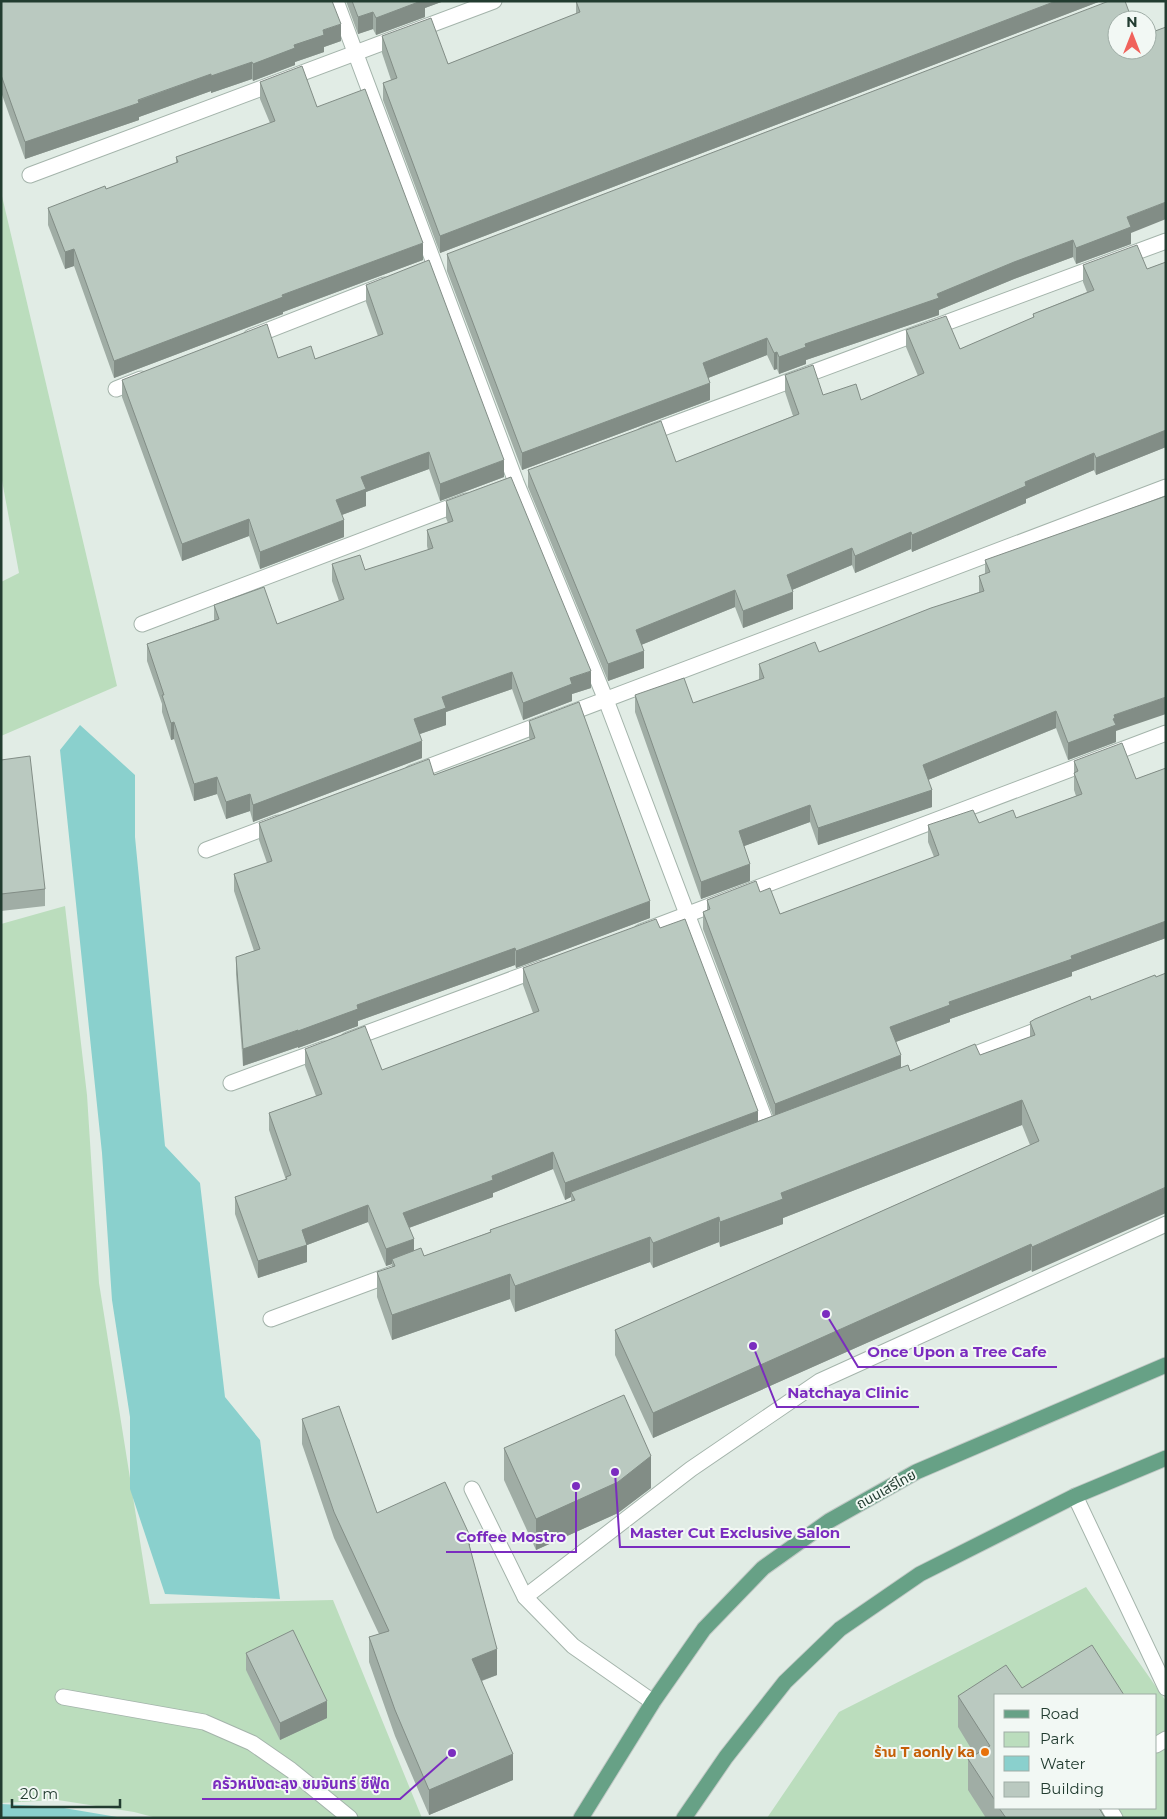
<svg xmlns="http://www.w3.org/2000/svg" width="1167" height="1819" font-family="Montserrat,'Noto Sans Thai',sans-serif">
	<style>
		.green { fill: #bbddbd; fill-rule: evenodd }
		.water { fill: #8ad0cd }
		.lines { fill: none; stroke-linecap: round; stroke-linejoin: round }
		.minor-casing { stroke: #a4b4ab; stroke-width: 17 }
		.major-casing { stroke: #c1c8c5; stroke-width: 17 }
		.minor { stroke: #fff; stroke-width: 15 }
		.major { stroke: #67a186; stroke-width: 15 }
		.wall { fill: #a0ada5; fill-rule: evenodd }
		.shaded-wall { fill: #828d86 }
		.building { fill: #bac9c0; stroke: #828d86 }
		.food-dot { fill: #e8710a; stroke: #f2f8f4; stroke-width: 2 }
		.labels { text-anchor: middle; stroke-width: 4; stroke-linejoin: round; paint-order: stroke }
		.street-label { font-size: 14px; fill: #223c30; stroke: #f2f8f4 }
		.food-label { font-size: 14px; font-weight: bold; fill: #c56008; stroke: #f2f8f4; text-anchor: end }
		.leader { fill: none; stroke: #7b2cbf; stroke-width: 2 }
		.callout-dot { fill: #7b2cbf; stroke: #f2f8f4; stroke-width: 2 }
		.callout-label { font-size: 15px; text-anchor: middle; font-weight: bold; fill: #7b2cbf; stroke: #f2f8f4; stroke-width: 4; stroke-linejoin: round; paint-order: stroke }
	</style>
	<rect width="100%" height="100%" fill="#e1ece5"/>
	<g class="green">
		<polygon points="1,192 117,686 1,736 1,582 19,573 1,475"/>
		<polygon points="65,906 87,1095 99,1283 150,1604 333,1600 422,1818 157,1818 134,1812 58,1800 1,1803 1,924"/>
		<path d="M1086 1587 1166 1701V1818H767L839 1712ZM996 1695H1156V1808H996Z"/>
	</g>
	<g class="water">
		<polygon points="80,725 135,775 135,837 165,1146 200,1183 225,1397 260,1440 280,1599 165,1594 130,1489 130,1417 112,1300 102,1153 60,750"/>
		<polygon points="1,1804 58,1807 123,1818 1,1818"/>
	</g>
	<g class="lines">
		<defs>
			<g id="minor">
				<polyline points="336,1 516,482 606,700 770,1133"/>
				<polyline points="30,175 494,1"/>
				<polyline points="251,337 384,285"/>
				<polyline points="116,389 141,379"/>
				<polyline points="644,435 1166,241"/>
				<polyline points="142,624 466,501"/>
				<polyline points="412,773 1166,487"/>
				<polyline points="206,850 278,823"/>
				<polyline points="641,932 1166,733"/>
				<polyline points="348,1040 542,968"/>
				<polyline points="960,1060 1048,1026"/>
				<polyline points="231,1083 324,1049"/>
				<polyline points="271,1319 395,1273"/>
				<polyline points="472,1489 525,1597 573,1646 653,1702"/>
				<polyline points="1075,1496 1166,1688"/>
				<polyline points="525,1597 691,1469 820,1381 1166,1224"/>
				<polyline points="63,1697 204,1722 252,1743 291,1770 350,1818"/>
				<polyline points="1156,1745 1166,1739"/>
				<polyline points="1109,1808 1115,1818"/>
			</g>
			<g id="major">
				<polyline points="581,1818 653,1702 704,1629 763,1568 829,1521 916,1472 1166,1365"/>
				<polyline points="684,1818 726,1757 785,1682 840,1629 920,1574 1075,1496 1166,1458"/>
			</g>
		</defs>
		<use href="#minor" class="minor-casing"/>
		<use href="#major" class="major-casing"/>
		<use href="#minor" class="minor"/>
		<use href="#major" class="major"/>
	</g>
	<g class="wall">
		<polygon points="1,1 341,41 324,47 324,52 295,62 295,65 253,81 252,79 211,93 211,91 139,117 139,120 25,159 1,92"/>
		<polygon points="346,1 444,1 425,8 425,17 376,35 373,29 358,34"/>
		<polygon points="576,1 1101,1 440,253 383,100 383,83 391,80 382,53 382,36 448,64 576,14"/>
		<polygon points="1117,50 1131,233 1131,244 1076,264 1073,257 1014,279 939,310 939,315 806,360 806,364 779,374 777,369 774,370 767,355 708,378 710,400 522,470 447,271 447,254"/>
		<polygon points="260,82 317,107 423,260 283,312 283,314 114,378 74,266 65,269 48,225 48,208 106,189 176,163 176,157 270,123 260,99"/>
		<polygon points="1166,262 1166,447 1096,475 1094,470 1026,499 1026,503 912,552 911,549 855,573 852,565 792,590 793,609 743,628 735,607 641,645 644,668 608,681 528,487 528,470 676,462 793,416 785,392 785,375 823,395 861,400 918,376 906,347 906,330 960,349 1033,318 1033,314 1087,292 1083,282 1083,265 1147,269"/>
		<polygon points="366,285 504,477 440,501 429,469 366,492 366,506 342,515 344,537 260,569 249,536 182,561 122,397 122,380 278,358 315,359 378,336 366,302"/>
		<polygon points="446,501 591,688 572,694 572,701 523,720 512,689 446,712 446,725 420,734 422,758 253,822 250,811 226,819 217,794 194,801 174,739 171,740 162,712 162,704 147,661 147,644 214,620 214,605 277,624 339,601 332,581 332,564 365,570 428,550 427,546 427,530 448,523 446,518"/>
		<polygon points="985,560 1116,731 1116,742 1068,760 1056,728 928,780 932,807 818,845 810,822 744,846 750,881 701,899 635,712 635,695 693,703 759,680 759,664 819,652 979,592 979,576 985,574"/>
		<polygon points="529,721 650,918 516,968 515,965 358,1021 358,1026 298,1048 298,1047 243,1066 236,974 236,957 254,951 234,891 234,874 267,863 259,840 259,823 434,775 530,740 529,738"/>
		<polygon points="1,760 45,889 45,906 1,911"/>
		<path d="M1074 761 1136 779 1166 768V938L1072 972V976L950 1019V1022L896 1042 901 1067 910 1071 980 1055 1030 1037V1022L1090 996 1032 1272 1031 1270 653 1438 615 1355V1330L1030 1145 1022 1125 783 1218V1224L720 1247 719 1242 653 1268 650 1262 515 1312 510 1299 392 1340 377 1297V1272L392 1267V1264L386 1266 368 1222 307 1245V1262L258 1278 235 1214V1197L286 1180 269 1130V1113L316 1096 305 1066V1049L382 1070 533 1013 523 985V968L660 928 758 1121 773 1116 703 929V912L707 910V900L760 892 780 914 934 857 928 842V825L979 823 1016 818 1076 796 1074 790ZM553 1169 565 1200 571 1197V1201L490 1230V1232L424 1256 414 1251 409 1228 493 1197V1193Z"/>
		<polygon points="302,1419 377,1513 470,1547 497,1675 482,1681 513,1780 429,1815 395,1736 369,1662 369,1637 379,1634 334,1538 302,1444"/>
		<polygon points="504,1448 651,1488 618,1513 536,1550 504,1480"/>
		<polygon points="246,1653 327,1718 280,1740 246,1670"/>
		<polygon points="1022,1688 1124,1695 996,1695 996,1808 1099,1808 1105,1818 986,1818 968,1790 968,1759 975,1755 958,1727 958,1696"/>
	</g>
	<g class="shaded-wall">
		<polygon points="421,1 444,1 425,8 425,17 376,35 376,18"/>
		<polygon points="1056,1 1101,1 440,253 440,236"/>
		<polygon points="373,12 373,29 358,34 358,17"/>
		<polygon points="341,24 341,41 324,47 324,52 295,62 295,65 253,81 253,64 294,45 323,30"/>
		<polygon points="252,62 252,79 211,93 211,76"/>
		<polygon points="211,74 211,91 139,117 139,120 25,159 25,142"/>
		<polygon points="1166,202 1166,219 1131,233 1131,244 1076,264 1076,248 1127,217"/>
		<polygon points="1073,240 1073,257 1014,279 939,310 939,315 806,360 806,364 779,374 779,357 805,344 937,294 1014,262"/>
		<polygon points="423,243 423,260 283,312 283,314 114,378 114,361 282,295"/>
		<polygon points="74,249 74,266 65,269 65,252"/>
		<polygon points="767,338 767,355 703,380 703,363"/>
		<polygon points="777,352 777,369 774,370 774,353"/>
		<polygon points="710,383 710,400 522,470 522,453"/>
		<polygon points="1166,430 1166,447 1096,475 1096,458"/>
		<polygon points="429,452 429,469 366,492 366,506 336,517 336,500 361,477"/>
		<polygon points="1094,453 1094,470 1026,499 1026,503 912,552 912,535 1025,482"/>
		<polygon points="504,460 504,477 440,501 440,484"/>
		<polygon points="249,519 249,536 182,561 182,544"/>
		<polygon points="344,520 344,537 260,569 260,552"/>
		<polygon points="911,532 911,549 855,573 855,556"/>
		<polygon points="852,548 852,565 787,592 787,575"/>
		<polygon points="735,590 735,607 636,647 636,630"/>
		<polygon points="793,592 793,609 743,628 743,611"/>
		<polygon points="644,651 644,668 608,681 608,664"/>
		<polygon points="591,671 591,688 572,694 572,701 523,720 523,703 570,678"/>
		<polygon points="512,672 512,689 446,712 446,725 414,736 414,719 442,697"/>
		<polygon points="1166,697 1166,714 1116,731 1116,742 1068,760 1068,743 1114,715"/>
		<polygon points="1056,711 1056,728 923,782 923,765"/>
		<polygon points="174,722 174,739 171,740 171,723"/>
		<polygon points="422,741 422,758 253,822 253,805"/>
		<polygon points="217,777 217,794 194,801 194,784"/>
		<polygon points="932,790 932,807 818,845 818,828"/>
		<polygon points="250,794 250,811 226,819 226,802"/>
		<polygon points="810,805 810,822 739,848 739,831"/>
		<polygon points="750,864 750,881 701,899 701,882"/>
		<polygon points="650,901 650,918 516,968 516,951"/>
		<polygon points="1166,921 1166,938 1072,972 1072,976 950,1019 950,1022 890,1044 890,1027 949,1002 1071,956"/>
		<polygon points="515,948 515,965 358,1021 358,1026 298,1048 298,1031 357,1005"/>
		<polygon points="298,1030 298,1047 243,1066 243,1049"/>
		<polygon points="901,1055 901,1072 775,1121 775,1104"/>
		<polygon points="1022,1100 1022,1125 783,1218 783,1224 720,1247 720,1222 781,1193"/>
		<polygon points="758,1111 758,1128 571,1192 571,1197 565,1200 565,1183"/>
		<polygon points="553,1152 553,1169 493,1193 493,1197 403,1230 403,1213 492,1176"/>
		<polygon points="1166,1187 1166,1213 1032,1272 1032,1247"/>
		<polygon points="368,1205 368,1222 307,1245 307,1262 258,1278 258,1261 302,1230"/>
		<polygon points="719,1217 719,1242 653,1268 653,1243"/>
		<polygon points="650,1237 650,1262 515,1312 515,1286"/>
		<polygon points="414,1239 414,1256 392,1259 392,1264 386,1266 386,1249"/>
		<polygon points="1031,1244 1031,1270 653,1438 653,1413"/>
		<polygon points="510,1274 510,1299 392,1340 392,1315"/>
		<polygon points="651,1456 651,1488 618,1513 536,1550 536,1519"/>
		<polygon points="470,1536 470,1562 467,1537"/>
		<polygon points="497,1649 497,1675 472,1684 472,1659"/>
		<polygon points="327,1701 327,1718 280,1740 280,1723"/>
		<polygon points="513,1754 513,1780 429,1815 429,1790"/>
	</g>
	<g class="building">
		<polygon points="1,1 332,1 341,24 323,30 324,35 294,45 295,48 253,64 252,62 211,76 211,74 138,100 139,103 25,142 1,75"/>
		<polygon points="352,1 421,1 376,18 373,12 358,17"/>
		<polygon points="576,1 1056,1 440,236 383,83 397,78 382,36 431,18 448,64 580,12"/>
		<polygon points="1109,1 1125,1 1132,20 1117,20 1117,50 1147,50 1147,34 1166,27 1166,202 1127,217 1131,227 1076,248 1073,240 1014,262 937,294 939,298 805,344 806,347 779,357 777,352 774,353 767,338 703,363 710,383 522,453 447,254"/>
		<polygon points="302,66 317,107 365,89 423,243 282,295 283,297 114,361 74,249 65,252 48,208 105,186 106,189 178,162 176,157 275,121 260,82"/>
		<polygon points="1137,245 1147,269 1166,262 1166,430 1096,458 1094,453 1025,482 1026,486 912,535 911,532 855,556 852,548 787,575 793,592 743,611 735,590 636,630 644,651 608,664 528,470 661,421 676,462 799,414 785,375 813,365 823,395 856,384 861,400 924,373 906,330 946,316 960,349 1034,317 1033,314 1094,290 1083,265"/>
		<polygon points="429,260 504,460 440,484 429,452 361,477 366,489 336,500 344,520 260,552 249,519 182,544 122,380 267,324 278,358 311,346 315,359 383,334 366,285"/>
		<polygon points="511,477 591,671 570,678 572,684 523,703 512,672 442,697 446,708 414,719 422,741 253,805 250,794 226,802 217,777 194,784 174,722 171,723 162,695 164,695 147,644 219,619 214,605 264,587 277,624 344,599 332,564 360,555 365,570 433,548 427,530 453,521 446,501"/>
		<polygon points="1166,496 1166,697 1114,715 1115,718 1113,719 1116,725 1068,743 1056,711 923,765 932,790 818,828 810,805 739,831 750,864 701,882 635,695 684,678 693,703 764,678 759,664 815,642 819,652 931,608 984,591 979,576 990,572 985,560"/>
		<polygon points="579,702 650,901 516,951 515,948 357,1005 358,1009 298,1031 298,1030 243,1049 236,957 260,949 234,874 272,861 259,823 429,759 434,775 535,738 529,721"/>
		<polygon points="1122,743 1136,779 1166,768 1166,921 1071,956 1072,959 949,1002 950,1005 890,1027 901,1055 775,1104 703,912 710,909 707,900 756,881 760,892 770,888 780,914 939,855 928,825 973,810 979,823 1013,810 1016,818 1082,794 1074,773 1078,771 1074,761"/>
		<polygon points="30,756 45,889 1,894 1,760"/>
		<polygon points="656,919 660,928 685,919 758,1111 565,1183 553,1152 492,1176 493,1180 403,1213 414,1239 386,1249 368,1205 302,1230 307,1245 258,1261 235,1197 287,1179 286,1177 291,1175 269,1113 322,1094 305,1049 365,1026 382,1070 539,1011 523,968"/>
		<polygon points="1166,973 1166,1187 1032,1247 1031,1244 653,1413 615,1330 1039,1141 1022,1100 781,1193 783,1199 720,1222 719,1217 653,1243 650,1237 515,1286 510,1274 392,1315 377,1272 395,1266 392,1259 421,1248 424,1256 491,1232 490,1230 575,1200 571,1192 908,1065 910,1071 975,1044 980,1055 1035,1035 1030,1022 1035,1019 1090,996 1091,1000 1155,975 1156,977"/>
		<polygon points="624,1395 651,1456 618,1482 536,1519 504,1448"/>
		<polygon points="339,1406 377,1513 445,1482 470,1536 467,1537 497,1649 472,1659 513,1754 429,1790 395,1710 369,1637 389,1631 334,1512 302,1419"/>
		<polygon points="293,1630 327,1701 280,1723 246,1653"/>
		<polygon points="1092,1645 1124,1695 996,1695 996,1802 968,1759 990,1746 958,1696 1006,1665 1022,1688"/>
		<polygon points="999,1808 1099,1808 1105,1818 1006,1818"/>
	</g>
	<circle class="food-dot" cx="985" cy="1752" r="5"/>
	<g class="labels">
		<g class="street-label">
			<text transform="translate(886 1489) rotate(-29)" y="5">ถนนเสรีไทย</text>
		</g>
		<g class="food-label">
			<text x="975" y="1757">ร้าน T aonly ka</text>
		</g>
	</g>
	<path class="leader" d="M826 1314L858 1367H1057M753 1346L777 1407H919M615 1472L620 1547H850M576 1486L576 1552H446M452 1753L400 1799H202"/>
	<g class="callout-dot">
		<circle cx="826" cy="1314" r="5"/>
		<circle cx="753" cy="1346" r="5"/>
		<circle cx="615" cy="1472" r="5"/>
		<circle cx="576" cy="1486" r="5"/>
		<circle cx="452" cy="1753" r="5"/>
	</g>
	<g class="callout-label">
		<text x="957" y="1357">Once Upon a Tree Cafe</text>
		<text x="848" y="1398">Natchaya Clinic</text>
		<text x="735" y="1538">Master Cut Exclusive Salon</text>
		<text x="511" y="1542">Coffee Mostro</text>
		<text x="301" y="1789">ครัวหนังตะลุง ชมจันทร์ ซีฟู๊ด</text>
	</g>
	<rect width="1167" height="1819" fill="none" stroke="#223c30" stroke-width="5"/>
	<rect x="994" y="1694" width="162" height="115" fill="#f2f8f4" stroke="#9fada6"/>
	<rect x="1004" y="1710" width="25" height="8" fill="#67a186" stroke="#9fada6"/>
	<text x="1040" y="1719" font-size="15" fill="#223c30">Road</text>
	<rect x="1004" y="1732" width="25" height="15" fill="#bbddbd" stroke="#9fada6"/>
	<text x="1040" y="1744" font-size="15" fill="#223c30">Park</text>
	<rect x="1004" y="1756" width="25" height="15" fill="#8ad0cd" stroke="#9fada6"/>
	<text x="1040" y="1769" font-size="15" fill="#223c30">Water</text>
	<rect x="1004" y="1782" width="25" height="15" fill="#bac9c0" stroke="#9fada6"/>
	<text x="1040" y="1794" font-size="15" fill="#223c30">Building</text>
	<g transform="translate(1132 35)"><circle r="24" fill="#f2f8f4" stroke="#9fada6"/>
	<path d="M0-4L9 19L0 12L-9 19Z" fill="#f0625b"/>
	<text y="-8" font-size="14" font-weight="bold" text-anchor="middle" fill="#223c30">N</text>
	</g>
	<path d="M12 1799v8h108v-8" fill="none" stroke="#223c30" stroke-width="2.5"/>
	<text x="20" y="1799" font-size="15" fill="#223c30" stroke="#f2f8f4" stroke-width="4" paint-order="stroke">20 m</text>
</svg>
